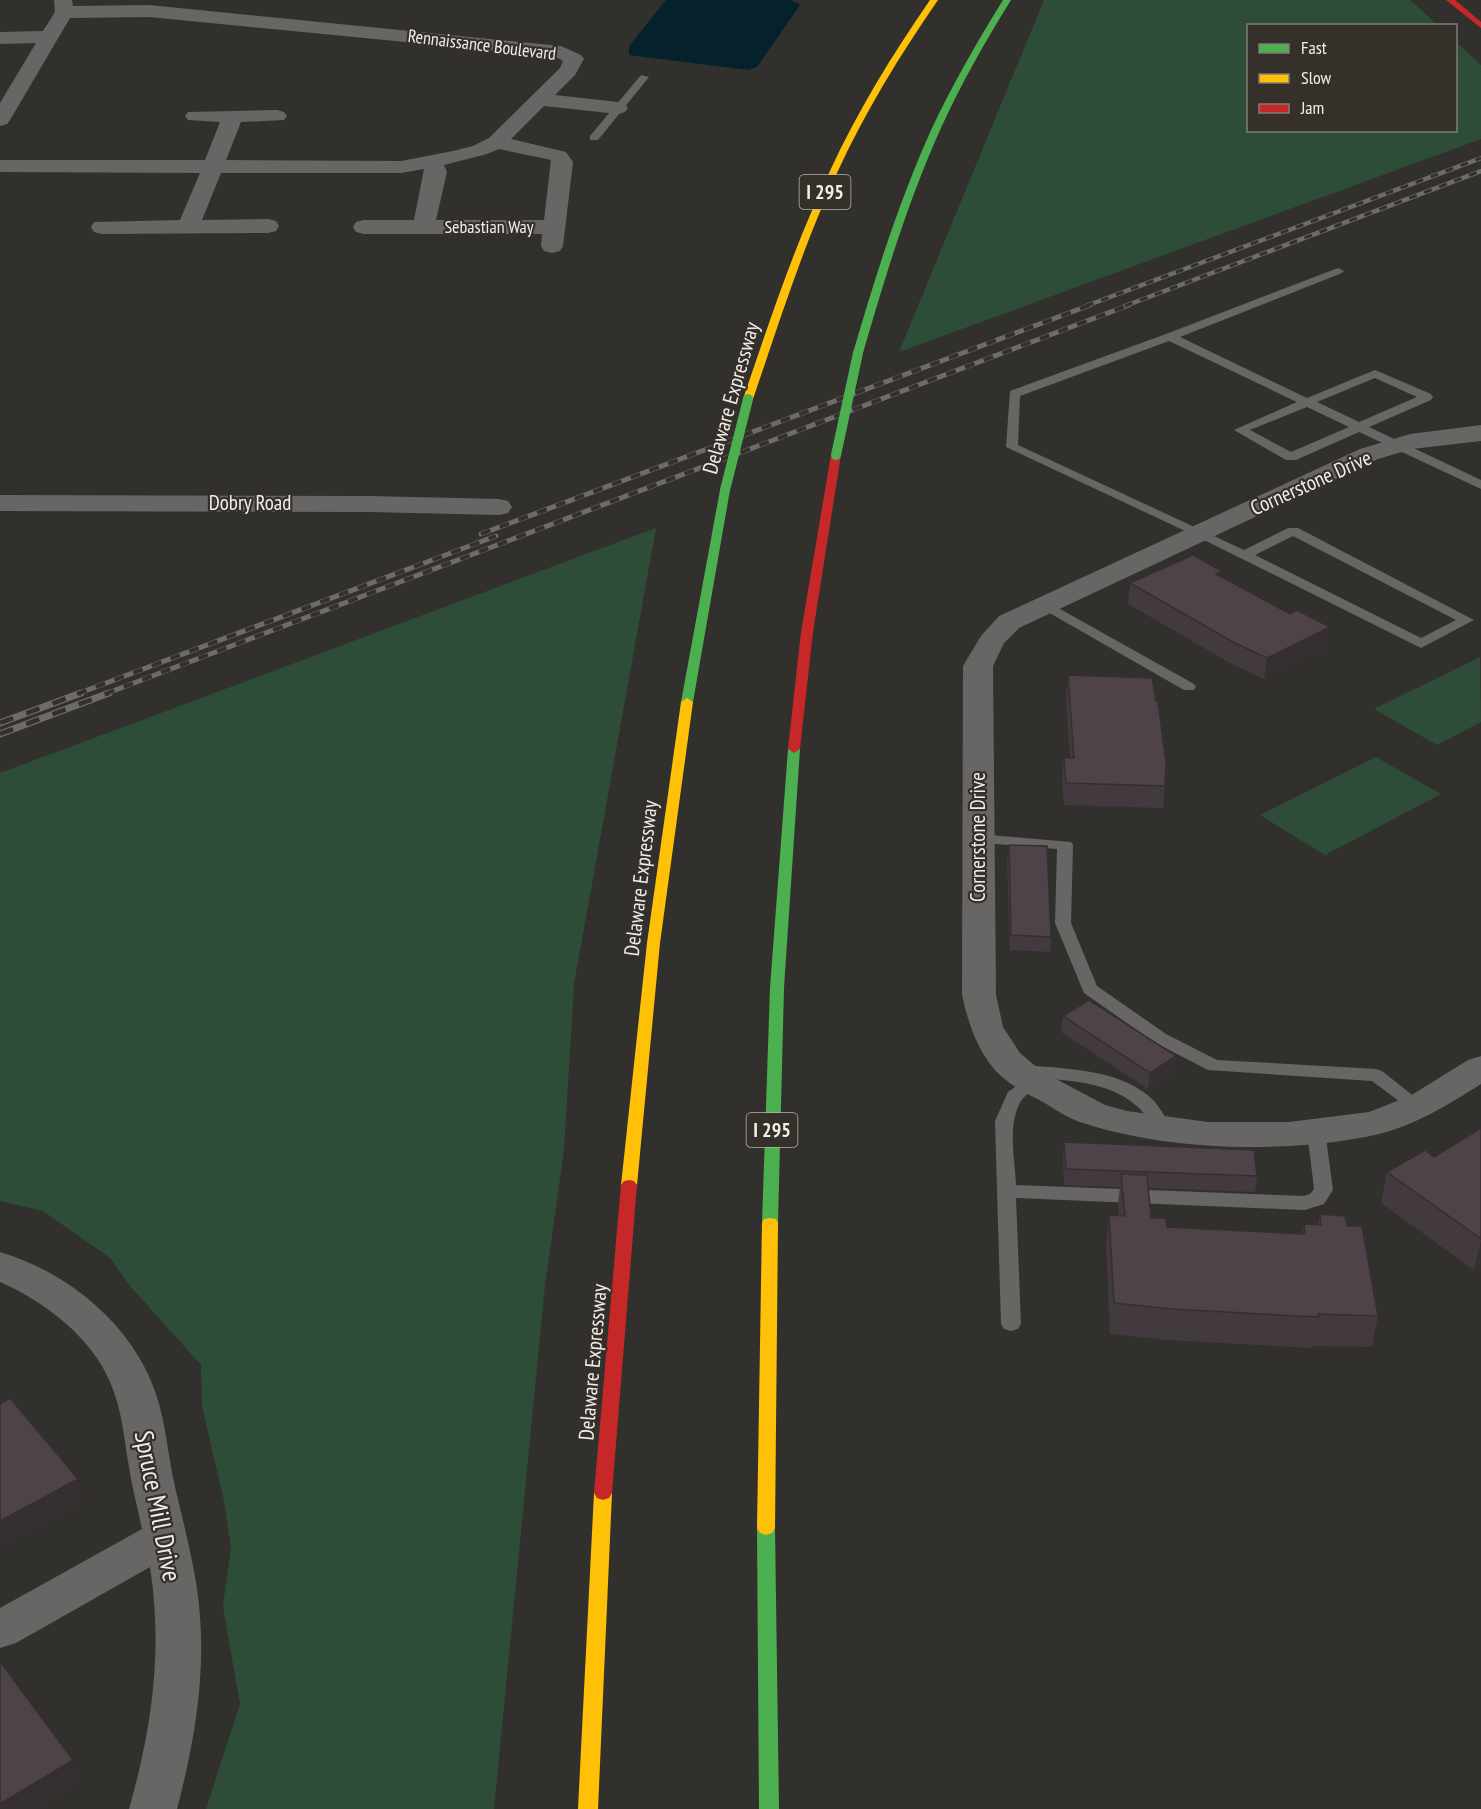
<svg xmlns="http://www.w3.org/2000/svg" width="1481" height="1809" font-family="'PT Sans Narrow',sans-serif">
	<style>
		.green { fill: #2e4d38 }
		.water { fill: #04212c }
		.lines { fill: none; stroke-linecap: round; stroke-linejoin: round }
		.lane { fill: #686665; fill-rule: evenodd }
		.street { fill: #686665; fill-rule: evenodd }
		.fast { fill: #4caf50; fill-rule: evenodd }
		.slow { fill: #ffc107; fill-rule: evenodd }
		.jam { fill: #c62828; fill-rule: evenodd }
		.rail-far2-casing { stroke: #6e6c69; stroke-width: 4.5 }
		.rail-far1-casing { stroke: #6e6c69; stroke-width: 5 }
		.rail-casing { stroke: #6e6c69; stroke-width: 7 }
		.rail-far2 { stroke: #35302a; stroke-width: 3; stroke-dasharray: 8; stroke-linecap: butt }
		.rail-far1 { stroke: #35302a; stroke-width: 4; stroke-dasharray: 10; stroke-linecap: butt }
		.rail { stroke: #35302a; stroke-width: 4.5; stroke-dasharray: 14; stroke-linecap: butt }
		.fast-bridge { stroke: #4caf50; stroke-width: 10 }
		.wall { fill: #423a3e }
		.shaded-wall { fill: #362f32 }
		.building { fill: #4d4348; stroke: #362f32; stroke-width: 1.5 }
		.labels { text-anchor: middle; stroke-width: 4.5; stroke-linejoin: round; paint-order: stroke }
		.far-street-label { font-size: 18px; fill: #f1ede9; stroke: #35302a }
		.shield { fill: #35302a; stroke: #b9b4b0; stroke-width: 1.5 }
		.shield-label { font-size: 20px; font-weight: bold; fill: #f1ede9 }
		.street-label { font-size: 21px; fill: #f1ede9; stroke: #35302a }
		.near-street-label { font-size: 26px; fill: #f1ede9; stroke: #35302a }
	</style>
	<rect width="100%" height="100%" fill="#32302d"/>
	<g class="green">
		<polygon points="1044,0 1410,0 1438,25 1248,26 1248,130 1456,130 1456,42 1481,65 1481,139 899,352"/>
		<polygon points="656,528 574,984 564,1150 545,1285 494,1809 206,1809 240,1704 223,1606 231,1548 224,1501 202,1406 201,1365 130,1286 110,1258 43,1211 0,1201 0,773"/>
		<polygon points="1480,657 1481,722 1437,745 1374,709"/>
		<polygon points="1376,757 1441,794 1325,855 1260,815"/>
	</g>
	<polygon class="water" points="666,0 791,0 800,5 757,67 748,70 629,55 629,46"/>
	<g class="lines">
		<g class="lane">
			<polygon points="641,75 649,77 598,140 590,140 590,136"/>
			<path d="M1338 268 1344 271 1342 273 1180 337 1307 398 1375 370 1431 394 1433 397 1431 400 1369 427 1481 480V489L1359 432 1296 460H1286L1234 430 1297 402 1169 341 1020 396 1018 445 1244 550 1288 528H1298L1474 620 1421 648 1196 536 1006 447 1010 391 1166 334ZM1375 378 1417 397 1359 422 1317 402ZM1307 407 1349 427 1291 452 1250 430ZM1293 536 1456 620 1421 638 1255 555Z"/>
			<polygon points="1044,600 1194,684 1196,687 1194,690 1184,690 1039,607 1037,604"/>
			<polygon points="977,834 1071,842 1073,845 1071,923 1097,986 1166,1034 1217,1060 1376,1069 1382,1071 1426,1106 1423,1110 1411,1110 1372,1081 1208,1070 1154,1042 1084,993 1055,923 1057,849 971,842 969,839"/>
			<path d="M1025 1065C1067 1069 1123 1069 1154 1101 1161 1109 1167 1120 1172 1129L1169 1133H1157C1151 1126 1147 1116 1141 1110 1115 1083 1074 1081 1040 1078L1042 1082C1037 1090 1026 1093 1021 1101 1007 1124 1015 1159 1016 1185L1304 1196 1310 1194 1314 1189 1307 1131 1310 1127H1322L1325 1131 1333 1190 1324 1204 1305 1210 1016 1198 1021 1324 1018 1329 1011 1331 1004 1329 1001 1324 995 1121 1008 1092 1029 1077 1019 1075 1016 1071 1019 1067Z"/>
		</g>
		<g class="street">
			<path d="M54 0H72L73 6 149 5 561 46 581 55 584 59 575 75 555 95 618 102 625 104 628 108 625 112 618 114 544 106 511 139 566 152 573 162 563 246 560 251 552 253 544 251 541 246 542 234H364L356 232 353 227 356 222 364 220H414L424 169 401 173H221L202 220 268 219 276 221 279 226 276 231 268 233 102 234 94 232 91 227 94 222 180 220 200 173 0 172V160H205L220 122 188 120 185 116 188 112 277 110 284 112 287 116 284 120 241 122 226 160 401 161 453 151 473 146 489 138 560 68 563 61 556 57 538 55 149 17 70 18 10 120 7 124 0 126V103L36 43 0 44V32L43 31 55 12ZM499 149 551 160 544 220H436L447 172 444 165 487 154Z"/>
			<path d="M1481 425V441L1412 449 1378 459 1019 628 1004 643 993 666 996 995 1003 1027 1020 1053 1041 1071 1105 1105 1127 1111 1208 1122H1289L1369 1112 1410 1096 1468 1060 1481 1056V1084C1448 1105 1414 1126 1375 1135 1286 1154 1169 1151 1083 1123 1069 1119 1055 1109 1043 1102 1026 1093 1007 1084 994 1069 976 1047 968 1022 962 995L963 666 981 636 999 616 1360 449 1410 434Z"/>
			<polygon points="0,495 369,496 499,499 508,501 512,507 508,513 499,515 369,512 0,511"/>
			<path d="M0 1252C68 1272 133 1325 156 1394 166 1424 168 1456 175 1487 183 1521 192 1555 197 1589 208 1664 196 1737 177 1809H129C152 1729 163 1650 150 1567L16 1643 0 1648V1608L142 1529C138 1509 132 1488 129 1467 124 1438 122 1409 110 1382 91 1336 43 1301 0 1282Z"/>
		</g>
		<g class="fast">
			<path d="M1003 0H1011C985 42 961 84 941 128 908 201 885 277 863 353L855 355 853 353C875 277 899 201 932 128 953 84 977 42 1003 0Z"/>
			<polygon points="725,487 730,490 693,702 687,706 681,702 720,490"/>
			<polygon points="794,745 800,749 784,988 778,1223 776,1227 764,1227 762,1223 770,988 788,749"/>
			<polygon points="766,1521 772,1523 775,1528 779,1809 759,1809 757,1528 760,1523"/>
		</g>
		<g class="slow">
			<path d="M930 0H938C900 55 865 112 837 173 803 246 779 323 753 399L752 401H744L743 399C769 323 794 246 829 173 857 112 892 55 930 0Z"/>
			<polygon points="687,698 693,702 660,943 637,1185 634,1189 624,1189 621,1185 647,943 681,702"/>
			<polygon points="770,1218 776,1219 778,1223 775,1528 772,1533 766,1535 760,1533 757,1528 762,1223 764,1219"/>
			<polygon points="603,1486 609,1488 612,1493 598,1809 578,1809 594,1493 597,1488"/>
		</g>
		<g class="jam">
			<polygon points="1446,0 1455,0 1481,22 1481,28"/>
			<polygon points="836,452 841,455 813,632 800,749 794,753 788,749 801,632 831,455"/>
			<polygon points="629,1180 634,1181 637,1185 612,1493 609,1498 603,1500 597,1498 594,1493 621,1185 624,1181"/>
		</g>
		<defs>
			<g id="rail-far2">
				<polyline points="1086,306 1481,158"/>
				<polyline points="1125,306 1481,171"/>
			</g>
			<g id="rail-far1">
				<polyline points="481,534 1090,305"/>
				<polyline points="77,694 496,536"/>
				<polyline points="105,694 1129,305"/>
			</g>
			<g id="rail">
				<polyline points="0,723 81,693"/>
				<polyline points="0,734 109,693"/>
			</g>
		</defs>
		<use href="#rail-far2" class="rail-far2-casing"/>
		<use href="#rail-far1" class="rail-far1-casing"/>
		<use href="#rail" class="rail-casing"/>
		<use href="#rail-far2" class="rail-far2"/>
		<use href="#rail-far1" class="rail-far1"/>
		<use href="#rail" class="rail"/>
		<g class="fast-bridge">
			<polyline points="836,455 858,353"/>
			<polyline points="725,490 748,399"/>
		</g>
	</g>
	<g class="wall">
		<polygon points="1222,571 1221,577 1290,614 1330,627 1327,648 1264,679 1230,663 1128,604 1130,583"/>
		<polygon points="1068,675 1165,786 1163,808 1064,805 1062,779 1064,758 1070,758 1066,697"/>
		<polygon points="1009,845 1051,937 1050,952 1010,950 1007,860"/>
		<polygon points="1063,1016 1176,1056 1174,1072 1148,1089 1061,1032"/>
		<polygon points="1481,1128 1481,1266 1474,1270 1381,1203 1387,1172 1434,1157"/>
		<polygon points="1064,1142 1257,1176 1255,1192 1148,1188 1151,1218 1167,1227 1302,1234 1304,1224 1318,1225 1320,1214 1347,1226 1378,1316 1372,1347 1313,1346 1312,1348 1167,1340 1110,1334 1106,1246 1109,1215 1119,1216 1118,1204 1120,1187 1064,1185 1063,1157"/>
	</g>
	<g class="shaded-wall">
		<polygon points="1222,571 1219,592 1216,574"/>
		<polygon points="1330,627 1327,648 1264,679 1267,658"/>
		<polygon points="1176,1056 1174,1072 1148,1089 1150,1073"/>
		<polygon points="1481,1240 1481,1266 1474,1270"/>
		<polygon points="78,1479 83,1503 0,1549 0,1521"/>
		<polygon points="73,1760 79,1784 38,1809 0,1809 0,1804"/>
	</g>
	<g class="building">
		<polygon points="1193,555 1222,571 1216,574 1290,614 1297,610 1330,627 1267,658 1233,642 1130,583"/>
		<polygon points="1068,675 1152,678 1156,701 1158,702 1166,762 1165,786 1066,783 1064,758 1074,758"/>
		<polygon points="1009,845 1047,846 1051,937 1011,935"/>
		<polygon points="1089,1000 1176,1056 1150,1073 1063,1016"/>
		<polygon points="1481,1128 1481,1239 1387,1172 1425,1150 1434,1157"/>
		<polygon points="1064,1142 1254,1150 1257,1176 1066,1169"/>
		<polygon points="1121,1174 1147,1175 1151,1218 1166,1218 1167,1227 1305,1234 1304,1224 1321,1225 1320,1214 1345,1216 1347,1226 1362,1226 1378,1316 1318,1314 1318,1317 1171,1309 1114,1303 1109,1215 1125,1216"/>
		<polygon points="10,1398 78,1479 0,1521 0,1404"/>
		<polygon points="0,1663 1,1663 73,1760 0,1804"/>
	</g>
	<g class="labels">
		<g class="far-street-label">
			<text transform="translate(482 45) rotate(7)" y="6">Rennaissance Boulevard</text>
			<text x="489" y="233">Sebastian Way</text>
		</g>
		<g class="shield">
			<rect x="799.5" y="175" width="51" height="34" rx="4.5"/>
			<rect x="746.5" y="1113" width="51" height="34" rx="4.5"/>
		</g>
		<g class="shield-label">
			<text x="825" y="199">I 295</text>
			<text x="772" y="1137">I 295</text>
		</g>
		<g class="street-label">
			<text transform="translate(731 398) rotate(-74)" y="7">Delaware Expressway</text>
			<text transform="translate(1311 483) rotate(-24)" y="7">Cornerstone Drive</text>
			<text x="250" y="510">Dobry Road</text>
			<text transform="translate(978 837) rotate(-90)" y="7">Cornerstone Drive</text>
			<text transform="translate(641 878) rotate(-83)" y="7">Delaware Expressway</text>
			<text transform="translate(593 1362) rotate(-85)" y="7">Delaware Expressway</text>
		</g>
		<g class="near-street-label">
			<text transform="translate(158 1506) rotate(79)" y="9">Spruce Mill Drive</text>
		</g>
	</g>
	<rect x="1247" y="24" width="210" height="108" fill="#35302a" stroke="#807c76" stroke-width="1.5"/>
	<rect x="1259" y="44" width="30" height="9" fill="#4caf50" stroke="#807c76" stroke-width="1.5"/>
	<text x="1301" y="54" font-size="18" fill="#f1ede9">Fast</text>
	<rect x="1259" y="74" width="30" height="9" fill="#ffc107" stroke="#807c76" stroke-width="1.5"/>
	<text x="1301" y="84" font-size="18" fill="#f1ede9">Slow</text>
	<rect x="1259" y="104" width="30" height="9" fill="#c62828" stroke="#807c76" stroke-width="1.5"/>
	<text x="1301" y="114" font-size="18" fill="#f1ede9">Jam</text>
</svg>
